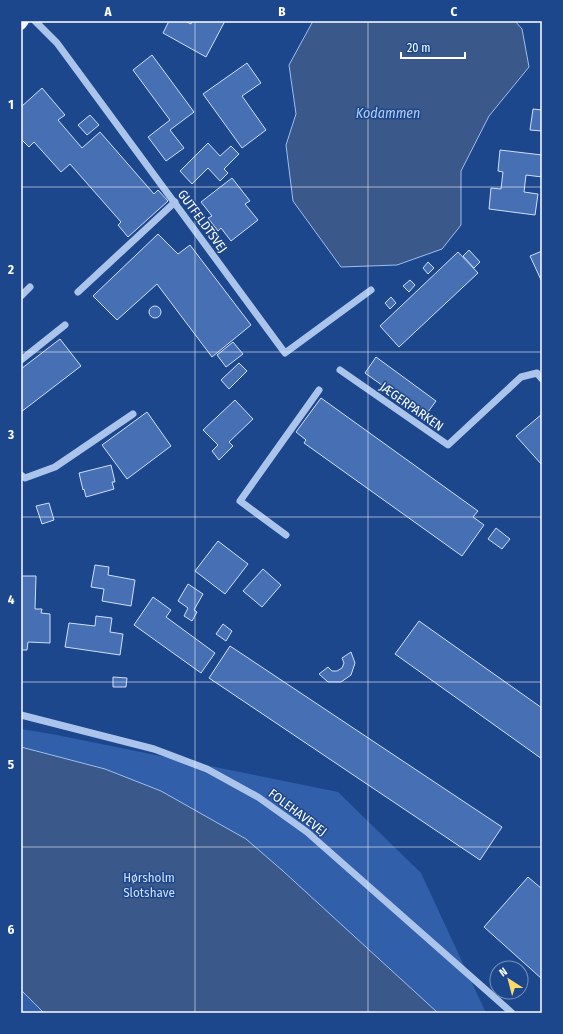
<svg xmlns="http://www.w3.org/2000/svg" width="563" height="1034" font-family="'Fira Sans Condensed',sans-serif">
	<style>
		.green { fill: #315fa9 }
		.water { fill: #3b588b; stroke: #9dbeee }
		.building { fill: #4670b3; stroke: #cfdff9 }
		.lines { fill: none; stroke-linecap: round; stroke-linejoin: round }
		.minor { stroke: #aac4ec; stroke-width: 7 }
		.major { stroke: #eff4ff; stroke-width: 10 }
		.grid { fill: none; stroke: #fff; stroke-width: 1; stroke-opacity: 0.55 }
		.labels { text-anchor: middle; stroke-width: 3; stroke-linejoin: round; paint-order: stroke }
		.street-label { font-size: 13px; fill: #fff; stroke: #1d478c }
		.park-label { font-size: 13px; fill: #cfdff9; stroke: #1d478c }
		.water-label { font-size: 14px; font-style: italic; fill: #b6cef3; stroke: #1d478c }
		.neatline { fill: none; stroke: #fff; stroke-width: 1.5 }
		.grid-label { font-size: 13px; text-anchor: middle; font-weight: bold; fill: #fff }
	</style>
	<rect width="100%" height="100%" fill="#1d478c"/>
	<polygon class="green" points="21,729 57,735 338,792 421,873 486,1013 21,1013"/>
	<g class="water">
		<polygon points="313,21 515,21 522,29 529,67 489,116 461,171 461,225 442,249 397,265 341,267 293,201 286,145 296,114 289,65"/>
		<polygon points="21,747 105,769 161,791 246,839 283,871 438,1013 44,1013 21,990"/>
	</g>
	<g class="building">
		<polygon points="169,21 185,21 191,24 192,21 225,21 206,57 163,33"/>
		<polygon points="152,55 194,112 170,130 184,148 166,161 148,137 170,120 133,70"/>
		<polygon points="247,63 261,83 242,96 266,130 242,148 203,94"/>
		<polygon points="42,88 65,115 58,120 82,148 100,132 154,194 158,190 168,201 128,237 118,225 121,222 70,164 61,172 34,142 29,147 21,139 21,107"/>
		<polygon points="533,109 542,110 542,131 530,130"/>
		<polygon points="90,115 99,125 87,135 78,125"/>
		<polygon points="208,143 220,156 231,146 239,154 224,169 228,173 220,181 208,168 192,184 180,171"/>
		<polygon points="500,150 542,155 542,177 526,175 524,192 538,194 535,215 489,209 491,188 501,189 503,172 498,171"/>
		<polygon points="232,178 250,201 245,204 258,220 231,241 221,228 218,231 208,218 212,216 201,202"/>
		<polygon points="158,234 178,254 190,245 251,325 212,357 157,284 117,320 93,296"/>
		<polygon points="469,250 480,262 474,268 463,256"/>
		<polygon points="542,251 542,282 530,256"/>
		<polygon points="458,252 478,273 399,347 380,326"/>
		<polygon points="428,262 434,268 428,274 423,268"/>
		<polygon points="410,280 415,285 409,292 403,286"/>
		<polygon points="391,297 396,303 390,309 385,303"/>
		<circle cx="155" cy="312" r="6"/>
		<polygon points="60,339 81,366 21,412 21,369"/>
		<polygon points="233,342 243,354 226,367 217,355"/>
		<polygon points="376,357 436,401 425,416 365,373"/>
		<polygon points="239,363 247,371 229,389 221,380"/>
		<polygon points="321,398 478,511 473,517 484,525 462,556 304,443 306,440 296,432"/>
		<polygon points="235,400 253,419 229,442 233,446 219,460 212,451 218,445 203,430"/>
		<polygon points="147,412 171,446 127,479 102,445"/>
		<polygon points="542,414 542,465 516,436"/>
		<polygon points="111,465 115,482 112,482 114,489 86,497 84,489 83,490 79,473"/>
		<polygon points="49,503 54,520 42,524 36,506"/>
		<polygon points="496,528 510,539 502,549 488,539"/>
		<polygon points="218,541 248,564 225,594 195,571"/>
		<polygon points="95,565 109,567 108,575 135,580 131,606 102,601 104,589 91,587"/>
		<polygon points="263,569 281,585 262,607 243,591"/>
		<polygon points="21,576 36,576 35,609 42,609 41,613 50,614 50,643 28,642 27,650 21,650"/>
		<polygon points="188,584 203,594 194,610 197,612 192,621 184,616 188,608 178,601"/>
		<polygon points="153,597 171,610 166,617 215,653 201,673 134,625"/>
		<polygon points="96,616 112,618 110,632 123,634 120,655 65,647 69,623 95,626"/>
		<polygon points="419,621 542,708 542,759 395,654"/>
		<polygon points="223,624 232,631 226,641 216,634"/>
		<polygon points="230,646 502,827 480,860 209,678"/>
		<polygon points="351,652 355,663 351,675 341,682 328,682 319,674 328,667 332,671 337,671 342,668 344,663 342,658"/>
		<polygon points="113,677 127,678 126,687 113,687"/>
		<polygon points="528,877 542,889 542,979 484,927"/>
	</g>
	<g class="lines">
		<g class="minor">
			<polyline points="35,21 57,43 285,353 371,290"/>
			<polyline points="78,292 175,202"/>
			<polyline points="21,296 30,287"/>
			<polyline points="21,360 65,325"/>
			<polyline points="340,370 448,445 521,377 537,373 542,379"/>
			<polyline points="21,475 25,478 55,467 133,414"/>
			<polyline points="286,535 240,501 319,390"/>
			<polyline points="21,715 154,749 207,769 258,797 307,832 512,1013"/>
		</g>
		<polyline class="major" points="21,25 24,21"/>
	</g>
	<path class="grid" d="M195 21V1013M368 21V1013M21 187H542M21 352H542M21 517H542M21 682H542M21 847H542"/>
	<g class="labels">
		<g class="street-label">
			<text transform="translate(203 221) rotate(54)" y="5">GUTFELDTSVEJ</text>
			<text transform="translate(412 406) rotate(35)" y="5">JÆGERPARKEN</text>
			<text transform="translate(298 812) rotate(37)" y="5">FOLEHAVEVEJ</text>
		</g>
		<g class="park-label">
			<text x="149" y="882">Hørsholm<tspan x="149" dy="15">Slotshave</tspan></text>
		</g>
		<g class="water-label">
			<text x="388" y="118">Kodammen</text>
		</g>
	</g>
	<rect width="563" height="1034" fill="none" stroke="#1d478c" stroke-width="44"/>
	<g transform="translate(509 980) rotate(324)"><circle r="19" fill="#1d478c" stroke="#7791ba"/>
	<path d="M0-3L7 15L0 10L-7 15Z" fill="#fbda69"/>
	<text y="-6" font-size="11" font-weight="bold" text-anchor="middle" fill="#ffffff">N</text>
	</g>
	<path d="M401 52v6h64v-6" fill="none" stroke="#ffffff" stroke-width="2"/>
	<text x="407" y="52" font-size="12" fill="#ffffff" stroke="#1d478c" stroke-width="3" paint-order="stroke">20 m</text>
	<rect x="22" y="22" width="519" height="990" class="neatline"/>
	<g class="grid-label">
		<text x="108" y="16">A</text>
		<text x="282" y="16">B</text>
		<text x="454" y="16">C</text>
		<text x="11" y="109">1</text>
		<text x="11" y="274">2</text>
		<text x="11" y="439">3</text>
		<text x="11" y="604">4</text>
		<text x="11" y="769">5</text>
		<text x="11" y="934">6</text>
	</g>
</svg>
